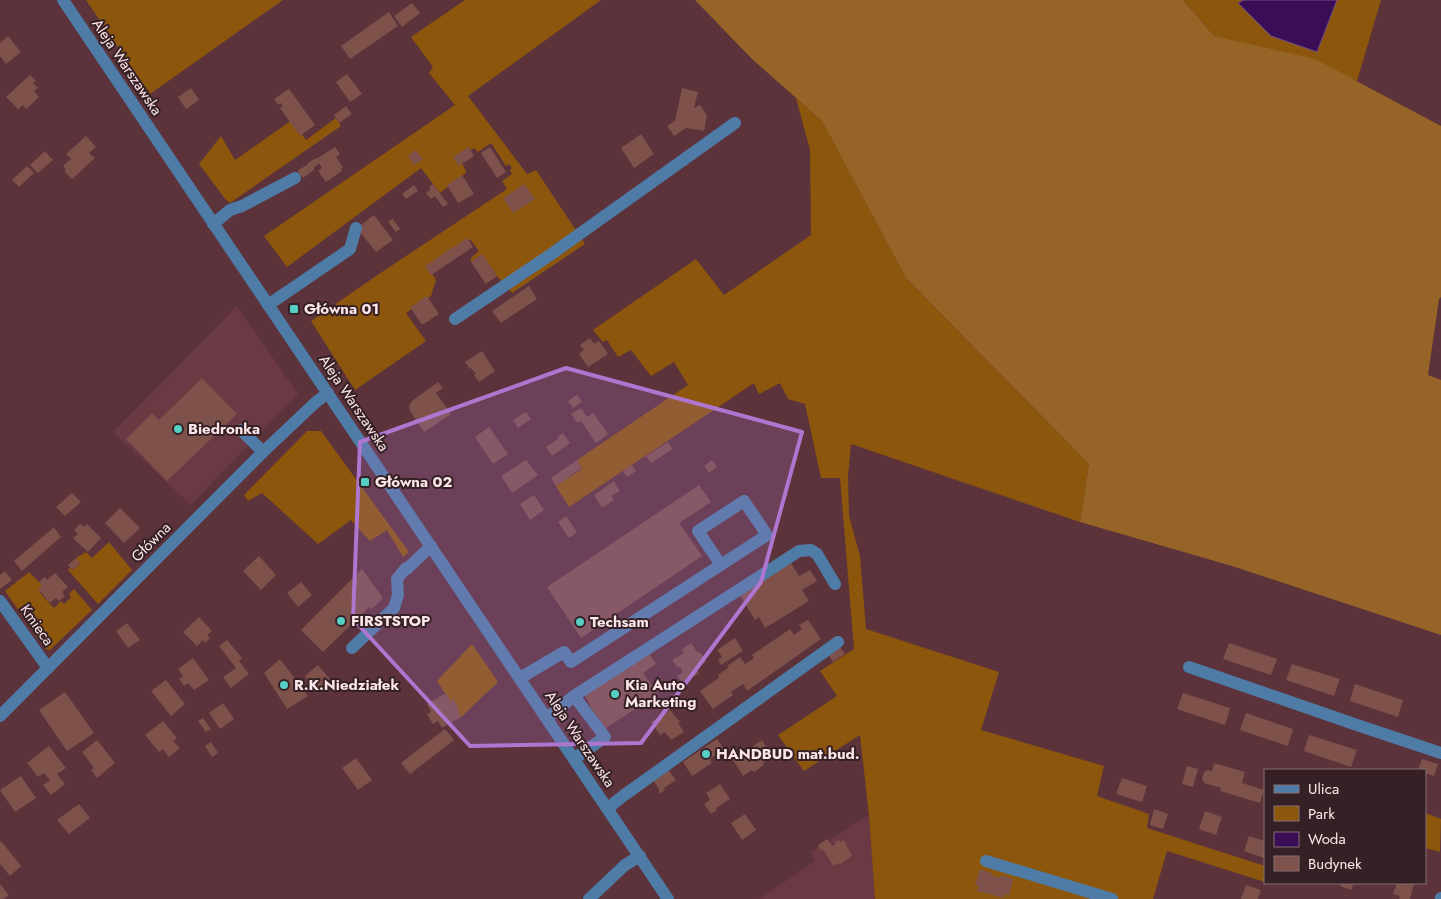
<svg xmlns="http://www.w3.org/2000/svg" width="1441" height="899" font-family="Jost,sans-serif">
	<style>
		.built { fill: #6b3943 }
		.green { fill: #8c570d }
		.forest { fill: #976427 }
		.water { fill: #3a0d57; stroke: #744e83 }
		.building { fill: #7e514b }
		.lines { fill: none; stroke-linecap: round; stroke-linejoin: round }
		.minor { stroke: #4e7ca6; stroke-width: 12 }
		.marked { fill: #af76d0; fill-opacity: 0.2; stroke: #af76d0; stroke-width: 4; stroke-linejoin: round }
		.poi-dot { fill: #56cec4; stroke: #352125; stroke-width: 2 }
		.labels { text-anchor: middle; stroke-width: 4; stroke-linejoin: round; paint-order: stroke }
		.street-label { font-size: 15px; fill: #fce6e9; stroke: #352125 }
		.poi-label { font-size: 15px; font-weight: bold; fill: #fce6e9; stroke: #352125; text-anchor: start }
	</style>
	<rect width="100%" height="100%" fill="#5c323b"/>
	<g class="built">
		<polygon points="237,306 298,394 191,505 113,432"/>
		<polygon points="869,815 875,899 759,899 815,861 810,852"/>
	</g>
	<g class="green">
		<polygon points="86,0 283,0 150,94"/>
		<polygon points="465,0 601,0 468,96 527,174 536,170 585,244 512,293 497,276 482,254 471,262 471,258 479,251 470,239 429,269 436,280 431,296 406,313 426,341 355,390 311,321 379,274 507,189 502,181 512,174 510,170 512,168 509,164 506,166 491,143 478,152 474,148 459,158 465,169 466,173 440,193 421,168 287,267 264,236 455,105 429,73 433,67 411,37"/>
		<polygon points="1183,0 1381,0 1357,81 1325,69 1214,36"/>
		<polygon points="796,98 822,121 906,278 1089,464 1080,522 851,444 848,476 849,516 860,556 866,629 999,672 981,730 1104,766 1097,796 1149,814 1147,828 1265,866 1265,882 1167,851 1153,899 875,899 869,815 860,735 804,771 778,735 837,696 820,671 854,649 840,478 821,478 805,404 788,399 780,383 759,394 754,383 569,507 556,486 582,469 577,460 688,385 674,362 651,376 631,350 618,357 607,340 603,342 593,330 696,259 724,295 811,235 810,150"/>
		<polygon points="336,118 341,126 230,203 226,200 199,164 221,136 235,160 292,120 306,140"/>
		<polygon points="307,431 321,431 409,552 403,557 387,530 370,541 351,520 318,544 262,493 248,501 244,495"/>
		<polygon points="109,542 132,570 98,604 68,570 70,568 72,570 80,564 76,558 86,552 92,558"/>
		<polygon points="29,572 45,588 40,593 54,608 61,601 64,604 71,597 69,594 74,589 92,610 50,650 46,649 5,591"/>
		<polygon points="472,644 498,682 461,717 457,709 458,708 453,699 450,701 437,681"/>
		<polygon points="1425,813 1441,819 1440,852 1425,848"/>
	</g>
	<polygon class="forest" points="695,0 1183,0 1214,36 1315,59 1441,126 1441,297 1439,299 1428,375 1441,380 1441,635 1232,566 1080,522 1089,464 906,278 822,121 751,58"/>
	<polygon class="water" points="1244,0 1337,0 1317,52 1271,36 1238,3"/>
	<g class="building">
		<polygon points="412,3 420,13 402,27 394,16"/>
		<polygon points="389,12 398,26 350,59 341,46"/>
		<polygon points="8,36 21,52 6,64 0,56 0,43"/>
		<polygon points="347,74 362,94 350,102 336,82"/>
		<polygon points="30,75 36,81 33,83 38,88 34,91 39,97 26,109 23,105 18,109 6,97"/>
		<polygon points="191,88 199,100 186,109 178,97"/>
		<polygon points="682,88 698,92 694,108 700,105 707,115 704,131 686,128 674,136 667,126 675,121"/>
		<polygon points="289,89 315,125 300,136 280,108 283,106 281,103 278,105 274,99"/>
		<polygon points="346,106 352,114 339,123 334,115"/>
		<polygon points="641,134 654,154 634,168 621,148"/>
		<polygon points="86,136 96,147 89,153 95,158 72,179 64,171 66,170 63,166 71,159 66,154"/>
		<polygon points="335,147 340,154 336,157 343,167 341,169 342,171 326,182 318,171 322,168 319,163 314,168 314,170 303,178 302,177 298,172 298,170 307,165 308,163 314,159 316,159"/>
		<polygon points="469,147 474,156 459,166 453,157"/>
		<polygon points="490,147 506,172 497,178 481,153"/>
		<polygon points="416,150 423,159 414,165 408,156"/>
		<polygon points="45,151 53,160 38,173 30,165"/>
		<polygon points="27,166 34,173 19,187 12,180"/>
		<polygon points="462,175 474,194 458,203 447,185"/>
		<polygon points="433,184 448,204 443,207 435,196 431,199 426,193 431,189 429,187"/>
		<polygon points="524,184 535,199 513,213 503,198"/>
		<polygon points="414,185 418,191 406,199 402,194"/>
		<polygon points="374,215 393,240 376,252 357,228"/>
		<polygon points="393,219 400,229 396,232 388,222"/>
		<polygon points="467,238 473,247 431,275 425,266"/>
		<polygon points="482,254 497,276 486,284 471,262"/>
		<polygon points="529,286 537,299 501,323 492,311"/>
		<polygon points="427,296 439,314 422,325 410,307"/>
		<polygon points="590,338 594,344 599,341 608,354 588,367 579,354 584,350 580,345"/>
		<polygon points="482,351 495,371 479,382 474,375 476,374 471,368 470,369 465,362"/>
		<polygon points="202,378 237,414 167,481 126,439 152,413 159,420"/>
		<polygon points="438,382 443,388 436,393 451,414 424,432 410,411 409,406 412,401"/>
		<polygon points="577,395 582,402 573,408 568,401"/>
		<polygon points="581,408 587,417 593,413 608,434 596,443 581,421 577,423 571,414"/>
		<polygon points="526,412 531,419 518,428 513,420"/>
		<polygon points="489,427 508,454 493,464 475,437"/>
		<polygon points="563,433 570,443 552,456 546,447 558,439 557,437"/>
		<polygon points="668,442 673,449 651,463 646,456"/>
		<polygon points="526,460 538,475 512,493 501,476"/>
		<polygon points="577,460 582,468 556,486 551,478"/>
		<polygon points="712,460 717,467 709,473 704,466"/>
		<polygon points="632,465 636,471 627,477 623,471"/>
		<polygon points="614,481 620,491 611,496 614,500 602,508 594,495"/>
		<polygon points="699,485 711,502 679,523 702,556 581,638 547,587"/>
		<polygon points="72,493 81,502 65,516 56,507"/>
		<polygon points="534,495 544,510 530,520 520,504"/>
		<polygon points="120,508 140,528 124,543 105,523"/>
		<polygon points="566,516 577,532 569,538 558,522"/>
		<polygon points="80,524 84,527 87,524 101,538 88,552 73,538 78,534 74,530"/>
		<polygon points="54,527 61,537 22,571 14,561"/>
		<polygon points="259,556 276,575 261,590 243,571"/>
		<polygon points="76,558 80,564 72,570 68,565"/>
		<polygon points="789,560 799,576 810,570 817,581 802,590 809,601 765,628 759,617 755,620 738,592"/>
		<polygon points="362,569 383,598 372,609 369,607 323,652 301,630"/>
		<polygon points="5,571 12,580 0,589 0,575"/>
		<polygon points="55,573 68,587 62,592 65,596 59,601 56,598 50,603 38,589 42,585 39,582 45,577 47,580"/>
		<polygon points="301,582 312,595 298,607 287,593"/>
		<polygon points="199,617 212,631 207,635 210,638 205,643 203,640 197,646 183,632"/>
		<polygon points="808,620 821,639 747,691 743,684 731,692 733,695 713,709 700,691 719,678 718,675 728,668 727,666 740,657 745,664 754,658 752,655 790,629 794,635 802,629 799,625"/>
		<polygon points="127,623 140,640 128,648 116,631"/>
		<polygon points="735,638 743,651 721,665 718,660 722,657 717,650"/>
		<polygon points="227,640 242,658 239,661 249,674 231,688 223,677 236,668 219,646"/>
		<polygon points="691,643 698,653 700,652 706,662 696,668 699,673 683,684 677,676 683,672 680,667 678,668 672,660 684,653 682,649"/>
		<polygon points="1229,643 1277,659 1271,675 1223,659"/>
		<polygon points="840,647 845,654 833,662 828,654"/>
		<polygon points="649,654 656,664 643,673 658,694 606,728 592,710 585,695"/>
		<polygon points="193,658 209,680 194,690 188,683 184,686 179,679 183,676 178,669"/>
		<polygon points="280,659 308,696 287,709 264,673"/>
		<polygon points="1292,664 1340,679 1334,696 1286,680"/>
		<polygon points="318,665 330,679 318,690 305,676"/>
		<polygon points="166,680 185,704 171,716 151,691"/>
		<polygon points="1355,684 1403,700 1398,717 1350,701"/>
		<polygon points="65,692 94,733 67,751 39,710"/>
		<polygon points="446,693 450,701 453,699 458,708 457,709 461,717 442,728 438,721 433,724 427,714 431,712 427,704"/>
		<polygon points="1183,693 1230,708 1225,725 1177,709"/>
		<polygon points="223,703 234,719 220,729 209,713"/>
		<polygon points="670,710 680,722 678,723 684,732 671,740 665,732 660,735 651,722"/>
		<polygon points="1246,713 1293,729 1288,746 1240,730"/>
		<polygon points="203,718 211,729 206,732 198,721"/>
		<polygon points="163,721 177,738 173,741 180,748 169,757 163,749 159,752 145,735"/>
		<polygon points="445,729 454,740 410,774 401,763"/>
		<polygon points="1309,735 1357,750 1351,767 1304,751"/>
		<polygon points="717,739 724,749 710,759 712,763 692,776 683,762"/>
		<polygon points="97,740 115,763 97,778 91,770 94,768 82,752"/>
		<polygon points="762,740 772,757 763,763 764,765 754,772 752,770 743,776 733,760"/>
		<polygon points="211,742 218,753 212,757 205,746"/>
		<polygon points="49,746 66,768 57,774 65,784 51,795 43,785 50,780 44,773 38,777 27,763"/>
		<polygon points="356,758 372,780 358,790 342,768"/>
		<polygon points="1422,759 1438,764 1434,776 1425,773 1425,770 1418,770"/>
		<polygon points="1214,763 1245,772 1242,783 1264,790 1260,803 1220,791 1221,788 1204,783 1202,778 1204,772 1208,770 1212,771"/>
		<polygon points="1187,766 1198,769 1193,787 1182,784"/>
		<polygon points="668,769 676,780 664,788 665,790 660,794 659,792 659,789 653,780"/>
		<polygon points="21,776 36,798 15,812 0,790"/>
		<polygon points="1122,778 1147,786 1142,802 1116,794"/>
		<polygon points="720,784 730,799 716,808 717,810 711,814 704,804 710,800 706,793"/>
		<polygon points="79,804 90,818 69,834 57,820"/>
		<polygon points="1154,809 1168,814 1163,829 1150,825"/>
		<polygon points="1205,811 1222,817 1216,835 1199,829"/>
		<polygon points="745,814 756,830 742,840 731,823"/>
		<polygon points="1249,836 1265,841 1264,858 1244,851"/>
		<polygon points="827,839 832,846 836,844 835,842 839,840 840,842 844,840 852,856 840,864 839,863 833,866 823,849 821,851 818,845"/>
		<polygon points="1,841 21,866 10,876 0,864 0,842"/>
		<polygon points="980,869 992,873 991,875 1000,878 1001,875 1013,879 1009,895 1005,894 1004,898 977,891 979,886 975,885"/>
		<polygon points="1341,883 1354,883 1351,890 1340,886"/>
		<polygon points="1397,883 1414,883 1410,899 1399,899 1400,896 1393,894"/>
		<polygon points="0,884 9,895 4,899 0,899"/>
		<polygon points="1246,885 1261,890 1258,899 1241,899"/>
	</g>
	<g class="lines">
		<g class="minor">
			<path d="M63 0C264 300 467 599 668 899"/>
			<polyline points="213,224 230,210 242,206 295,178"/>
			<polyline points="268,305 350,249 356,228"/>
			<polyline points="455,319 553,253 735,123"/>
			<polyline points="241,430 263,452"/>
			<polyline points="0,601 48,668"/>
			<polyline points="352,648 394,608 398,595 397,579 406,568 407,569 431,546"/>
			<polyline points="1189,667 1357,725 1441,753"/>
			<polyline points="520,678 564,652 571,662 767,535 744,501 698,531 721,565"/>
			<polyline points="574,696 605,737 574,759"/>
			<polyline points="0,716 263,452 316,402 328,393"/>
			<polyline points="547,718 574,696 799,551 811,550 817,554 835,584"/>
			<polyline points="608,808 623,796 838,642"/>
			<polyline points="986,861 1112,899"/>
			<polyline points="589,899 625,865 640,856"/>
			<polyline points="1441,899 1441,898"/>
		</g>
	</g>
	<path class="marked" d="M566 368 802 432 761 582 641 743 470 746 353 619 360 442Z"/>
	<g class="poi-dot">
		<rect x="289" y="304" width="10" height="10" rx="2.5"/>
		<circle cx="178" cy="429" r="5"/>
		<rect x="360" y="477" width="10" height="10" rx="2.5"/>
		<circle cx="341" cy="621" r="5"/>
		<circle cx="580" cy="622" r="5"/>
		<circle cx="284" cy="685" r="5"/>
		<circle cx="615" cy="694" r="5"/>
		<circle cx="706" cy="754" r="5"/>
	</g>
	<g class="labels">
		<g class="street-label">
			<text transform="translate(127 67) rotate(56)" y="5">Aleja Warszawska</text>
			<text transform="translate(354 403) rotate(56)" y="5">Aleja Warszawska</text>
			<text transform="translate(151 542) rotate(-45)" y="5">Główna</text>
			<text transform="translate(37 625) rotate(55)" y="5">Kmieca</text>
			<text transform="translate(580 739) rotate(56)" y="5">Aleja Warszawska</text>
		</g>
		<g class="poi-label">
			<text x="304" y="314">Główna 01</text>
			<text x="188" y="434">Biedronka</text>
			<text x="375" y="487">Główna 02</text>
			<text x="351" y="626">FIRSTSTOP</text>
			<text x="590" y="627">Techsam</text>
			<text x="294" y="690">R.K.Niedziałek</text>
			<text x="625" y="690">Kia Auto<tspan x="625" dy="17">Marketing</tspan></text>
			<text x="716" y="759">HANDBUD mat.bud.</text>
		</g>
	</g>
	<rect x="1264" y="769" width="162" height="115" fill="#352125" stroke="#857073"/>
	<rect x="1274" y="785" width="25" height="8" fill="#4e7ca6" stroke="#857073"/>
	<text x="1308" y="794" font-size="15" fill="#fce6e9">Ulica</text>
	<rect x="1274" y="806" width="25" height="15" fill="#8c570d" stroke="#857073"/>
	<text x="1308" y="819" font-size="15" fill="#fce6e9">Park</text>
	<rect x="1274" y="832" width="25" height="15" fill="#3a0d57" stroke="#857073"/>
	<text x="1308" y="844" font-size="15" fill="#fce6e9">Woda</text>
	<rect x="1274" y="856" width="25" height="15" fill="#7e514b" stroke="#857073"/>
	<text x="1308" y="869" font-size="15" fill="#fce6e9">Budynek</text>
</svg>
